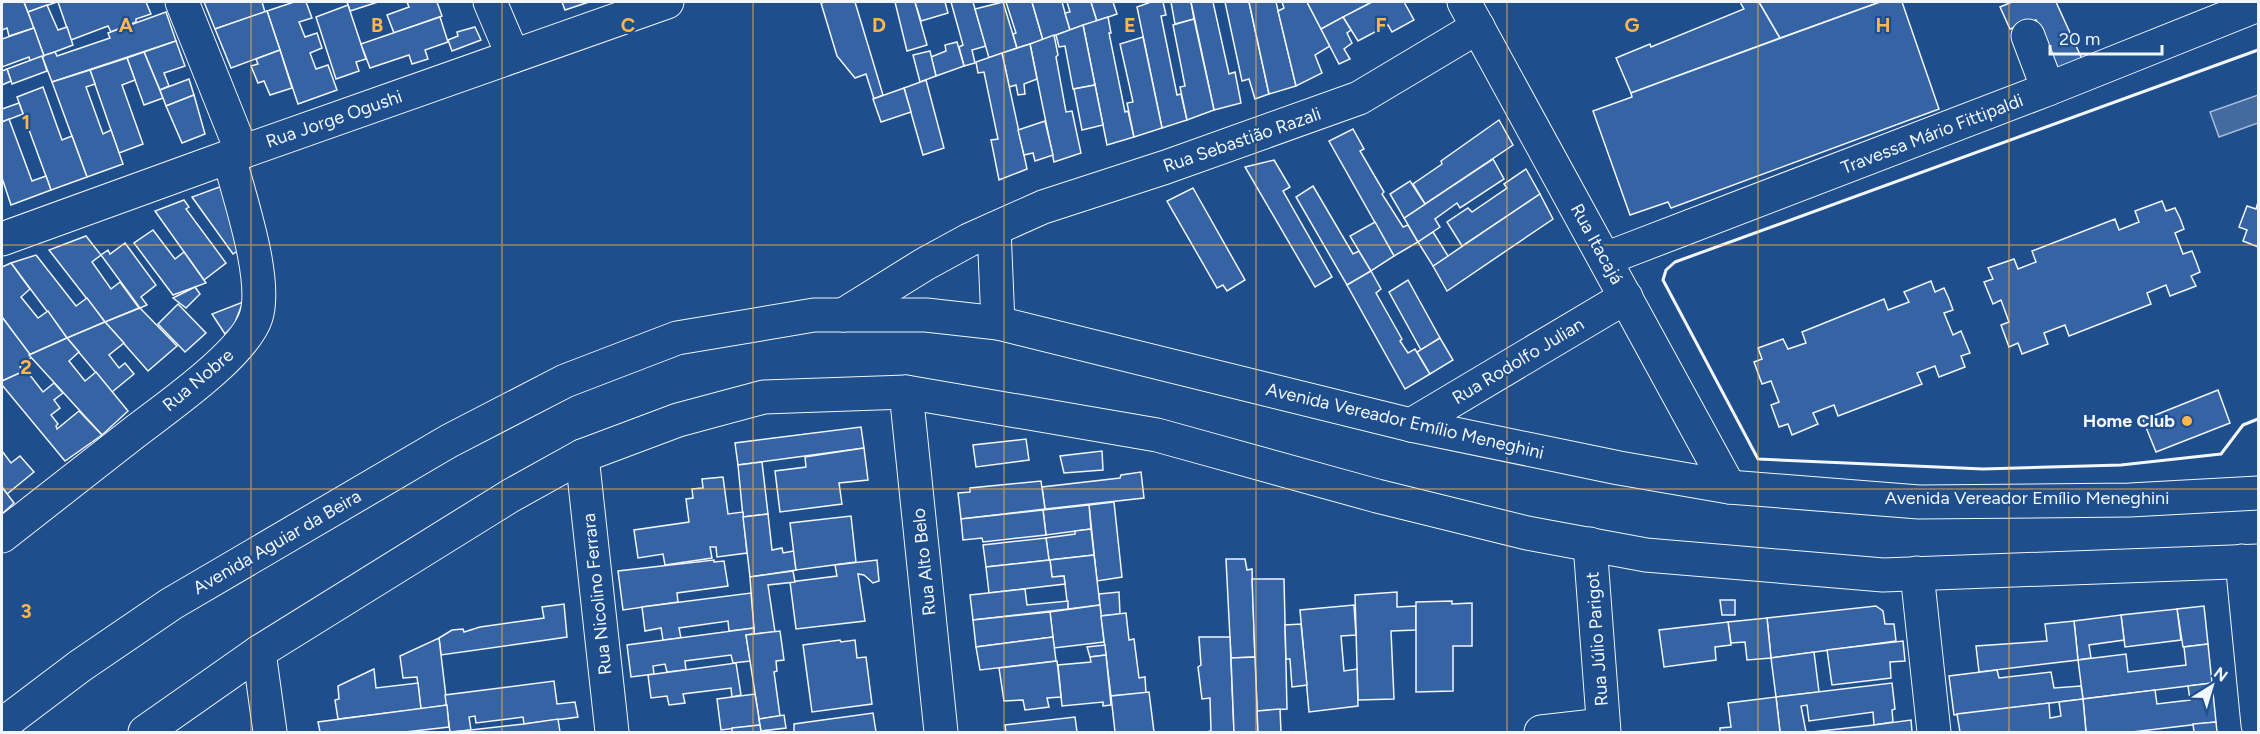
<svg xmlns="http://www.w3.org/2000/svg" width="2260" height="734" font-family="Figtree,sans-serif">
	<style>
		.water { fill: #446ba0; stroke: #a8bbd7; stroke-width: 1.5 }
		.building { fill: #3563a3; stroke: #f2f6ff; stroke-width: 1.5 }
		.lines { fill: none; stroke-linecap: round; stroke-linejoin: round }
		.street-casing { stroke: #f2f6ff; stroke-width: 35 }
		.secondary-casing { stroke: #f2f6ff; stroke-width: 35 }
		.street { stroke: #1f4e8c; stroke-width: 33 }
		.secondary { stroke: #1f4e8c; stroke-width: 33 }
		.wall { stroke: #f2f6ff; stroke-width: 3 }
		.grid { fill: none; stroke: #ffb74d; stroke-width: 1.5; stroke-opacity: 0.55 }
		.poi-dot { fill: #ffb74d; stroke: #1f4e8c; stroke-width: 2 }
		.labels { text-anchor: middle; stroke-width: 4.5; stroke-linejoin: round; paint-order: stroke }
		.street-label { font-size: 18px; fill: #f2f6ff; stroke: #1f4e8c }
		.poi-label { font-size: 18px; font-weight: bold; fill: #f2f6ff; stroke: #1f4e8c; text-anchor: end }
		.grid-label { font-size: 20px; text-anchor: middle; font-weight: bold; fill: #ffb74d; stroke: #1f4e8c; stroke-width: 4.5; stroke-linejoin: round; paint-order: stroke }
	</style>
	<rect width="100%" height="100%" fill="#1f4e8c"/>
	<polygon class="water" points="2258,95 2258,123 2219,137 2210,112"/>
	<g class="building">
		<polygon points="5,2 24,2 34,28 9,36 7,28 2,30 2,3"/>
		<polygon points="24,2 57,2 28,12"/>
		<polygon points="58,2 146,2 151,14 136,19 136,22 111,32 108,26 71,40"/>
		<polygon points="204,2 262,2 265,12 215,29"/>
		<polygon points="294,2 306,2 312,18 299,22 305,37 317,33 322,48 310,53 316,69 328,65 337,90 298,104 267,11"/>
		<polygon points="347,2 378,2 350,11"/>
		<polygon points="407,2 437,2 442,16 394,33 387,15 409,7"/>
		<polygon points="562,2 589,2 565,10"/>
		<polygon points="825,2 855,2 883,95 874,99 866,74 855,78 837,56 821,3"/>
		<polygon points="895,2 915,2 927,45 907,51"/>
		<polygon points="915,2 945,2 948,13 921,21"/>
		<polygon points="951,2 973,2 986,46 972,50 975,63 964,66 959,47 963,45"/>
		<polygon points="1003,2 1017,48 989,58 975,9"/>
		<polygon points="1006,2 1032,2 1043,40 1017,48 1013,34 1016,33"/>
		<polygon points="1032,2 1062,2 1070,30 1043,40"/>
		<polygon points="1067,2 1091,2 1097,21 1070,30 1065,13 1070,12"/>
		<polygon points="1091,2 1113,2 1117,14 1097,21"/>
		<polygon points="1151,2 1163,2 1166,15 1161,16 1177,95 1181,94 1187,120 1162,128 1137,7"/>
		<polygon points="1171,2 1191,2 1194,19 1175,24"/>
		<polygon points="1191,2 1213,2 1229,74 1235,72 1241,103 1214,110"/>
		<polygon points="1225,2 1249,2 1269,94 1255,99 1249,79 1242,81"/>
		<polygon points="1249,2 1276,2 1296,86 1269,94"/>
		<polygon points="1282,2 1307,2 1330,46 1315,55 1322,73 1296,86 1278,11 1284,8"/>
		<polygon points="1307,2 1372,2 1321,29"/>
		<polygon points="1372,2 1404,2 1414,20 1392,32 1388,25 1358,41 1343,17"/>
		<polygon points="1740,2 1759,2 1780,38 1631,93 1616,58 1650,44 1651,47 1744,9"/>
		<polygon points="1759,2 1880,2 1780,38"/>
		<polygon points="1880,2 1902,2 1939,109 1671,208 1668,202 1630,215 1593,111 1632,97 1631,93"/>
		<polygon points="2012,2 2056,2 2082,59 2058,68 2036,20 2010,29 2000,7"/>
		<polygon points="47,5 58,30 67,27 73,45 44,56 28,12"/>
		<polygon points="348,5 366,59 356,62 359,71 336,79 316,17"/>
		<polygon points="267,11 280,50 231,68 215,29"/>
		<polygon points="166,12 176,41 52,82 42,56 55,52 57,56 110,38 108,33"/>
		<polygon points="440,17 448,42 425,50 428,59 412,64 409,55 370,68 361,44"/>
		<polygon points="1108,17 1111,33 1109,33 1125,112 1128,111 1134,137 1107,145 1083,25"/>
		<polygon points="1343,17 1351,30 1347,33 1352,43 1344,49 1350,59 1339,64 1321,29"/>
		<polygon points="1194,19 1214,110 1187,120 1180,87 1185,86 1173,25"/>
		<polygon points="1083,25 1095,85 1073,89 1065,46 1059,47 1056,35"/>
		<polygon points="475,27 481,40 452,51 448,40 458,36 457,32"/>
		<polygon points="34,28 44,56 30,61 29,57 2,67 2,39"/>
		<polygon points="1054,35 1058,55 1056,57 1066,112 1072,111 1081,153 1054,162 1030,44"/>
		<polygon points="1143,37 1162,128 1134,137 1127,103 1133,102 1120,44"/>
		<polygon points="176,41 185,66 164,73 169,86 160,90 144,52"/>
		<polygon points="957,42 964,66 936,76 931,57 946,51 945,45"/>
		<polygon points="1030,44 1037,79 1024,84 1025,94 1018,95 1016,85 1009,87 1002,53"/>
		<polygon points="280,50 292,88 270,95 264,81 258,83 251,66 258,64 256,59"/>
		<polygon points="930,51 936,76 920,82 913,55"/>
		<polygon points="144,52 163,98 144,105 127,58"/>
		<polygon points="1002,53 1027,169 999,180 991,140 998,139 984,72 978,73 976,62"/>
		<polygon points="42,56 47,71 12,84 7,69"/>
		<polygon points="127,58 135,80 122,85 143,144 119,153 90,70"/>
		<polygon points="7,69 11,81 2,85 2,71"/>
		<polygon points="90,70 95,84 86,87 103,134 111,130 123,164 87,177 52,82"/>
		<polygon points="189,79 194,95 166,106 160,90"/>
		<polygon points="926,80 944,148 923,155 904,88"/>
		<polygon points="1095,85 1103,125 1082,130 1074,89"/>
		<polygon points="43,87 62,140 72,136 87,177 51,190 17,97"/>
		<polygon points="904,88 911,112 881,122 873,99"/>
		<polygon points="194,95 205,134 182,143 166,106"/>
		<polygon points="19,103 23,114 2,122 2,109"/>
		<polygon points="9,119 32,181 46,176 51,190 11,205 2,178 2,122"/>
		<polygon points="1499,120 1513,145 1425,204 1413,184 1442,164 1441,161"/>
		<polygon points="1045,121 1053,155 1035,161 1033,153 1024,155 1018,130"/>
		<polygon points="1353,129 1364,149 1360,151 1384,192 1382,194 1403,227 1408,225 1418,242 1394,256 1329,141"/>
		<polygon points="1493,159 1504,179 1460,208 1457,203 1435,219 1440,227 1418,242 1404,218"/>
		<polygon points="1274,160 1290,187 1283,191 1332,277 1315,287 1245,167"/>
		<polygon points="1526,169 1540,194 1462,246 1447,222 1468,208 1472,212 1507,188 1504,184"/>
		<polygon points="1410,181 1425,204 1404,218 1390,194"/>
		<polygon points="225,185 243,247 233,254 192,197"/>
		<polygon points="1313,186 1353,254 1359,251 1371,271 1347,285 1296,197"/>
		<polygon points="1193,188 1245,280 1227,291 1223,285 1217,288 1167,201"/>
		<polygon points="1540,194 1553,219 1447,291 1433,266"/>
		<polygon points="184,200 189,207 186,209 226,263 204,280 155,211"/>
		<polygon points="2162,201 2166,211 2175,208 2180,218 2184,229 2175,233 2183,254 2192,251 2196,261 2200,272 2191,276 2196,286 2170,296 2166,285 2147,293 2151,304 2069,336 2065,325 2044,333 2048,344 2022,354 2018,343 2009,347 2001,325 2009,322 2001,300 1993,304 1984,282 1993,279 1988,268 2014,259 2018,269 2036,262 2032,251 2115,219 2119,230 2139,222 2135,211"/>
		<polygon points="2258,202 2258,247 2243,241 2247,230 2239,227 2247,206 2256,209"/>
		<polygon points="1375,222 1394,256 1371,271 1350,236"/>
		<polygon points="153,230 175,259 184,252 206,283 173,295 134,243"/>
		<polygon points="1433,232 1448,256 1433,266 1418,242"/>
		<polygon points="86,236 101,255 92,262 111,289 120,282 139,308 105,322 49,250"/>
		<polygon points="125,243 156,285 141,297 147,305 140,308 101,255 108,250 110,254"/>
		<polygon points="36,255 76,306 87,298 105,322 67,338 11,263"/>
		<polygon points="11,263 30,289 21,297 38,318 48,311 67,338 29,355 2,317 2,267"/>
		<polygon points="1371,271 1381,289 1376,293 1402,339 1400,341 1408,353 1415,349 1430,374 1405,389 1347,285"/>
		<polygon points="1408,280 1440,338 1421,350 1389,292"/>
		<polygon points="1931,281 1935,292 1944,288 1949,299 1953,310 1944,313 1953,335 1961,331 1970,353 1961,356 1965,367 1939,377 1935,366 1917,373 1922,384 1838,416 1834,405 1813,413 1818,424 1792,435 1788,424 1779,427 1771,405 1779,402 1771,381 1762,384 1754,362 1762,359 1758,348 1783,339 1788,349 1806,343 1802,332 1884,299 1888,310 1909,302 1904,292"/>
		<polygon points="195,287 200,294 186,308 173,298"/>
		<polygon points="243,302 234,325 225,334 212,314"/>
		<polygon points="178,304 206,333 185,352 158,324"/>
		<polygon points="140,308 177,346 148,371 105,322"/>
		<polygon points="2,317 32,357 20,367 23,372 2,381"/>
		<polygon points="105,322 124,343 109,355 119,368 125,363 134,374 112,392 67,338"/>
		<polygon points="67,338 79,352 69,361 85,381 96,372 128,411 102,435 29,355"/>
		<polygon points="1440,338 1453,360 1430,374 1417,352"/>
		<polygon points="26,370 43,392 54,383 63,393 54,400 60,408 51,415 58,424 56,426 57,429 79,411 102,435 65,461 2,385 2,381"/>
		<polygon points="2218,390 2230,423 2156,452 2143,420"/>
		<polygon points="861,427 864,448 738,465 735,443"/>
		<polygon points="1026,439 1029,460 976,467 973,445"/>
		<polygon points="864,448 868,480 839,483 842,504 780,512 775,471 806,467 805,457"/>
		<polygon points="2,451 11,463 20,456 34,472 7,494 2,487"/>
		<polygon points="1102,451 1103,470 1064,473 1060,456"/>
		<polygon points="762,462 768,514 743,517 738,465"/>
		<polygon points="1141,472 1144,498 1045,509 1042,487 1120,478 1121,475"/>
		<polygon points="723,477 728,514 743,512 747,553 717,557 716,547 710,547 712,558 665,565 663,554 638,558 634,530 689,522 686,499 693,498 692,489 703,488 702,479"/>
		<polygon points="1041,481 1045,509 961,519 958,493 970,492 970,488"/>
		<polygon points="2,487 14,503 2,514"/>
		<polygon points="1114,502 1122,577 1097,581 1089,505"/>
		<polygon points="1089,505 1091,529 1046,535 1043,510"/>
		<polygon points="1043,510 1046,535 983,542 982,538 963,540 961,519"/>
		<polygon points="768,514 772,550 782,548 783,553 794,551 796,570 750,577 743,517"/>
		<polygon points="851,516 856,562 796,570 790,523"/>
		<polygon points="1091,529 1094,555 1049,560 1046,538 1075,534 1075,531"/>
		<polygon points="1046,538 1049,560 986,567 983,545"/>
		<polygon points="1094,555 1100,605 1068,609 1064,576 1052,577 1050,560"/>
		<polygon points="1226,559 1245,559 1247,570 1252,569 1255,657 1231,658"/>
		<polygon points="714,560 714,562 724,561 728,586 677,593 678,602 623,610 618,571"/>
		<polygon points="877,560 879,581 873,583 864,575 858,574 865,621 796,629 790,582 837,576 835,565"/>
		<polygon points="1050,560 1052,577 1064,576 1065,584 989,593 986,567"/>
		<polygon points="793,571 795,582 768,585 775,632 754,634 750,577"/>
		<polygon points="1252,579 1284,579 1287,709 1257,711"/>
		<polygon points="1025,589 1027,605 1068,601 1068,609 973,620 970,595"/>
		<polygon points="1119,592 1120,614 1101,616 1099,594"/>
		<polygon points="1397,592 1397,607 1416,606 1416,630 1391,631 1394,699 1358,700 1355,595"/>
		<polygon points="751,593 754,628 729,631 728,621 679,628 681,638 663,640 661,628 645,631 642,607"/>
		<polygon points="1720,600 1735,600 1735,615 1722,615"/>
		<polygon points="1452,601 1452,604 1472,603 1472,646 1453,646 1453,691 1416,692 1416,602"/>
		<polygon points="564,604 567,637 441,655 439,638 452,630 463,629 464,632 480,627 544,618 542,607"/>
		<polygon points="1100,605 1104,642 1054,648 1050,612"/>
		<polygon points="1354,605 1356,635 1341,636 1344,671 1357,669 1358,706 1309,712 1300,610"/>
		<polygon points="1876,606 1883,611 1885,624 1894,624 1896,641 1771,658 1767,618"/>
		<polygon points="2204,606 2208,644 2183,647 2177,609"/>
		<polygon points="2177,609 2181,640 2125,647 2121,615"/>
		<polygon points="1050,612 1053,637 976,647 973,620"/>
		<polygon points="1126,613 1129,640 1134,639 1139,678 1145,677 1146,693 1111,696 1101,616"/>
		<polygon points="2121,615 2124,640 2089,645 2091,658 2078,660 2074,621"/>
		<polygon points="1767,618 1771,658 1747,660 1745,642 1731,643 1728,622"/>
		<polygon points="2074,621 2078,660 1979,672 1976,646 2047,641 2045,624"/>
		<polygon points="1728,622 1731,645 1715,647 1716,660 1664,667 1659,630"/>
		<polygon points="1301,624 1307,685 1292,687 1290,659 1286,659 1285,625"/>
		<polygon points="754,628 754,634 746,635 750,661 733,663 731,655 685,661 686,670 667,672 665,664 653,666 654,674 631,677 627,645"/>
		<polygon points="780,631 784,660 776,661 777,671 774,672 780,716 759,719 746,635"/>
		<polygon points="1053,637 1056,661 980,670 976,647"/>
		<polygon points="1199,637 1230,637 1234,732 1206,732 1211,731 1210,698 1202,699 1198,667 1201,665"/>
		<polygon points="439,638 447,705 421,709 417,677 403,678 400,656"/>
		<polygon points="840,640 841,642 855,640 857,658 866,657 872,704 812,712 803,645"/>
		<polygon points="1903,641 1905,661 1890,662 1891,678 1832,685 1827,650"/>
		<polygon points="2208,644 2212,683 2083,699 2078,660 2126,654 2128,672 2186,665 2184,647"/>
		<polygon points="1105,645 1106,655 1090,657 1087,647"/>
		<polygon points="1814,652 1819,692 1776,697 1771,658"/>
		<polygon points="1106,655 1111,705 1103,706 1103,702 1062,706 1058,665 1091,662 1090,657"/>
		<polygon points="1255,657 1258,732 1234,732 1231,658"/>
		<polygon points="1057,661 1061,697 1047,698 1049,707 1025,710 1023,700 1004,701 999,668"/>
		<polygon points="736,663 741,695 732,697 731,688 683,694 685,703 669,705 667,696 651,698 648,675"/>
		<polygon points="374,669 376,688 418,683 421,709 338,719 335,700 339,699 338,686"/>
		<polygon points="1997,670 1999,678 2051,672 2054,688 2081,686 2083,699 1954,715 1949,676"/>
		<polygon points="554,681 557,704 575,702 578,717 524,724 523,717 476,723 475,716 469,717 471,730 450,732 445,695"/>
		<polygon points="1892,683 1895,709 1892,710 1893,722 1874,725 1873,712 1809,721 1807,705 1801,706 1806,732 1780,732 1776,697"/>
		<polygon points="2212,683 2216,722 2132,732 2086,732 2083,699 2155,690 2157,704 2190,700 2188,686"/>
		<polygon points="1149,692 1154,732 1115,732 1111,696"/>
		<polygon points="755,694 760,725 721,730 717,699"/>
		<polygon points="1776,697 1780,732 1720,732 1720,728 1731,727 1728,703"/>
		<polygon points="2083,699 2086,732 1960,732 1957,714 2049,703 2050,718 2061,716 2059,702"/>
		<polygon points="447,705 449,727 405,732 320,732 318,722"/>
		<polygon points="1280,709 1281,732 1258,732 1257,711"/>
		<polygon points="873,713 876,732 794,732 794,724"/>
		<polygon points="784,715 786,728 761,731 759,719"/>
		<polygon points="1075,717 1077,732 1006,732 1005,725"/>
		<polygon points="558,719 560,732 453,732 524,724"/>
		<polygon points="1911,720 1912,732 1812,732 1874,725"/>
		<polygon points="2216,722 2217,732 2194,732 2193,724"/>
		<polygon points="760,725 761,732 732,732 732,728"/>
	</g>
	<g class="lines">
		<defs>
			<g id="street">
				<polyline points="182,2 242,152"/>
				<polyline points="490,2 513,56"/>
				<polyline points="1464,2 1729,487"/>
				<polyline points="2028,36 2048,89"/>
				<polyline points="994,229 998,323"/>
				<polyline points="2,239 242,152 667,2"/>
				<polyline points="1605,259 2048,89 2258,5"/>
				<polyline points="843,315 925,264 969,240 1043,207 1166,167 1359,98 1478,27"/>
				<polyline points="906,392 941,732"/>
				<polyline points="1411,425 1626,297"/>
				<polyline points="582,456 612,732"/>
				<path d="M2 536C45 502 88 469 131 435 163 410 244 355 256 317 268 279 239 196 229 157"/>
				<polyline points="1590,544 1604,732"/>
				<polyline points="2242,561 2258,725"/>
				<polyline points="1917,573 1934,732"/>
				<polyline points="259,652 270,732"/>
				<polyline points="1541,732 1603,725"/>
			</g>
			<g id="secondary">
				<polyline points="2,725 80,666 171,604 449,441 565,381 677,338 814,315 926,315 998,323 1411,425 1619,468 1729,487 1919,502 2130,500 2258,493"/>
				<polyline points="145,732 259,652 510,496 582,456 678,420 764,397 906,392 1157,435 1377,496 1527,533 1646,555 1883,575 2258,561"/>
			</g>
		</defs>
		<use href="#street" class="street-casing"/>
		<use href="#secondary" class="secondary-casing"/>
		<use href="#street" class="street"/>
		<use href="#secondary" class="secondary"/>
		<polyline class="wall" points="2258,50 1675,262 1666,270 1663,280 1758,459 1983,469 2121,465 2221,454 2243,425 2258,419"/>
	</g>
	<path class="grid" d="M251 2V732M502 2V732M753 2V732M1004 2V732M1256 2V732M1507 2V732M1758 2V732M2009 2V732M2 245H2258M2 489H2258"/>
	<circle class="poi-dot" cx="2187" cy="421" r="6"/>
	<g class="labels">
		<g class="street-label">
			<text transform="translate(334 119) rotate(-19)" y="6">Rua Jorge Ogushi</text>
			<text transform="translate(1932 134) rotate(-21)" y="6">Travessa Mário Fittipaldi</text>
			<text transform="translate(1242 140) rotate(-19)" y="6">Rua Sebastião Razali</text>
			<text transform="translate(1597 244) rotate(61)" y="6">Rua Itacajá</text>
			<text transform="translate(1518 361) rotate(-31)" y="6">Rua Rodolfo Julian</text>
			<text transform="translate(198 380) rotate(-40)" y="6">Rua Nobre</text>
			<text transform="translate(1405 421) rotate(13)" y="6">Avenida Vereador Emílio Meneghini</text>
			<text x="2027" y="504">Avenida Vereador Emílio Meneghini</text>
			<text transform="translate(277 542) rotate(-30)" y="6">Avenida Aguiar da Beira</text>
			<text transform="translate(924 562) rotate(-96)" y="6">Rua Alto Belo</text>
			<text transform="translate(597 594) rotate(-96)" y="6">Rua Nicolino Ferrara</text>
			<text transform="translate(1597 639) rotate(-94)" y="6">Rua Júlio Parigot</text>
		</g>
		<g class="poi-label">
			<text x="2175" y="427">Home Club</text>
		</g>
	</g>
	<g class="grid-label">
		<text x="126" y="32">A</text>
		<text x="377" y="32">B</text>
		<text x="628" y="32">C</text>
		<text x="879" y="32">D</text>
		<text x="1130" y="32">E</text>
		<text x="1381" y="32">F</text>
		<text x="1632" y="32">G</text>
		<text x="1883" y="32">H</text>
		<text x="26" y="129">1</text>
		<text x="26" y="374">2</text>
		<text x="26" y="618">3</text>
	</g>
	<rect width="2260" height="734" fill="none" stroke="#f2f6ff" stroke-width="6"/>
	<g transform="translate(2212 686) rotate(37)" stroke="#1f4e8c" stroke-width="4.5" paint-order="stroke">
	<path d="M0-4.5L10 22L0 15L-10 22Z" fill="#f2f6ff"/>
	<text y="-9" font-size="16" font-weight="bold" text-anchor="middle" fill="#f2f6ff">N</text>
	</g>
	<path d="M2050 45v9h112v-9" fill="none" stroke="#f2f6ff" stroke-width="3"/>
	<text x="2059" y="45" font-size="18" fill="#f2f6ff" stroke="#1f4e8c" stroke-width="4.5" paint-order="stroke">20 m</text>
</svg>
